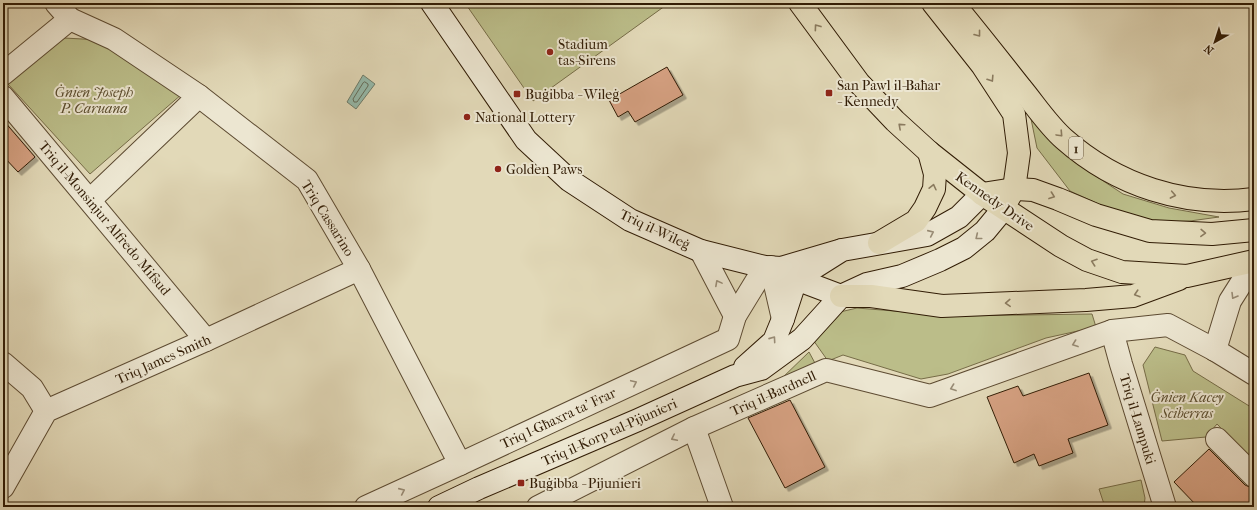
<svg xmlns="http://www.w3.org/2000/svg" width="1257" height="510" font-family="'IM FELL French Canon',serif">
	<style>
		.green { fill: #bbbd89; stroke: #766c47 }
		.water { fill: #95baab; stroke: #6d7b69 }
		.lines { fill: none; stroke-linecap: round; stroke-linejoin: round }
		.shore { stroke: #636b58; stroke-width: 1 }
		.building { fill: #d6a182; stroke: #311c05; filter: url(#shadow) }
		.street-casing { stroke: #5d4b32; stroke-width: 24 }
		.secondary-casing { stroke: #311c05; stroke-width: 24 }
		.highway-casing { stroke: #311c05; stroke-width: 24 }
		.street { stroke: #ece6d1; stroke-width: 22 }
		.secondary { stroke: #ece6d1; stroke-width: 22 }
		.highway { stroke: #e2d9b8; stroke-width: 22 }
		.oneway { stroke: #8a7a5e }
		.oneway2 { stroke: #988b75 }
		.poi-dot { fill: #8f2418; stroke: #ece6d1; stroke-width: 1.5 }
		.labels { text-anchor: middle; stroke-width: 4; stroke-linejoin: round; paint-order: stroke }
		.shield { fill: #ece6d1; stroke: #695942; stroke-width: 1 }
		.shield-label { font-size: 13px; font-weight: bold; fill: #311c05 }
		.poi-label { font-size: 14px; fill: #311c05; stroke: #ece6d1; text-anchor: start }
		.park-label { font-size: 14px; font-style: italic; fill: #5a4c2d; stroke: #ece6d1 }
		.street-label { font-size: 14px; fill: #311c05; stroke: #ece6d1 }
	</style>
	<defs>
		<filter id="shadow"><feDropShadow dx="3.5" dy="3.5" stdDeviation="0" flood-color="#0004"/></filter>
	</defs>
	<rect width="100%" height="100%" fill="#e2d9b8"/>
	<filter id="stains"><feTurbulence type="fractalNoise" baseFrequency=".005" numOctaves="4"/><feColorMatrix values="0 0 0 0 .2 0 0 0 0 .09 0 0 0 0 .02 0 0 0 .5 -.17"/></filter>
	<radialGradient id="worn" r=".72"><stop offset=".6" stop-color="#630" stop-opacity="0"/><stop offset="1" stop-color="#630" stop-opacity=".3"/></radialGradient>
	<g class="green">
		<polygon points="465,3 669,3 533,101"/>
		<polygon points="64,38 101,40 182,94 90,174 8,84"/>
		<polygon points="1030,114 1073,161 1123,194 1169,208 1219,217 1190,221 1160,222 1112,210 1070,191 1037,148"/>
		<polygon points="857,308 956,316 1092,314 1096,327 1046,338 948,374 921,379 843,355 828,361 811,337 840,312"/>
		<polygon points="1155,347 1185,355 1193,371 1254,409 1254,462 1217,424 1206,437 1162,441 1143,365"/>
		<polygon points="809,352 816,365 780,380"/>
		<polygon points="1141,480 1145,498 1144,507 1105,507 1099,489"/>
	</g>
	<polygon class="water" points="363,75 375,84 356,109 347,102"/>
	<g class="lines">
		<polygon class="shore" points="365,82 368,84 368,86 357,102 354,102 353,99 363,83"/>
	</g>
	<g class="building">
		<polygon points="667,67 683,95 635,122 628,111 618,117 609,100"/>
		<polygon points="3,120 35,157 18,172 3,156"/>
		<polygon points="1089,373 1108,425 1068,439 1073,453 1039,466 1034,454 1014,463 987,397 1018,386 1023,396"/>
		<polygon points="790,400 825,467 785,488 748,418"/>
		<polygon points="1209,449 1245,485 1254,489 1254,507 1198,507 1174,482"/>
	</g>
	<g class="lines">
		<defs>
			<g id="street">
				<polyline points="56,3 70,19 114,39 199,96 307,180 359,269 460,464"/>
				<polyline points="3,74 70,19"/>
				<polyline points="3,97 206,340"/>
				<polyline points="90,200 199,96"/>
				<polyline points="701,251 735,316"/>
				<polyline points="771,267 783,319"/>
				<polyline points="1112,331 1121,364 1165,507"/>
				<polyline points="1215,350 1230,301 1254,263"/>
				<polyline points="3,363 32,388 46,411"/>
				<polyline points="694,428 722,507"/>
				<polyline points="1217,439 1254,476"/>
				<polyline points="3,487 46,411 206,340 359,269"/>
				<polyline points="366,507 460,464 728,339 735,316 765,267"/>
				<polyline points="538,507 694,428 826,370 930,396 1112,331 1168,325 1215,350 1254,374"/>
			</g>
			<g id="secondary">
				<polyline points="432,3 526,140 569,180 630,220 701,251 765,267 781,268 842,250"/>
				<polyline points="788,273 796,279 841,296"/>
				<polyline points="745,367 774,341 783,319 796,279 842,250 927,235 959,217 982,194"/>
				<polyline points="439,507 479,488 638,420 735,376 761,369 802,339 841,296 867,284 902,276 940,260 964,248 985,231 1004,208"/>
			</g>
			<g id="highway">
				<polyline points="800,3 859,83 895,121 929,152 982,194 1061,246 1087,260 1122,272 1187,276 1254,261"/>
				<polyline points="933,3 982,65 1014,114 1019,153 1014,189 1007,201"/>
				<path d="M953 3C976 31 999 60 1021 88 1035 105 1048 125 1064 139 1116 185 1185 208 1254 199"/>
				<polyline points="982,194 1014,189 1033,190 1058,199 1096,215 1150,231 1212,234 1254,230"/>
				<polyline points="879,243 916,221 925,208 934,189 935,174 929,152"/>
				<polyline points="841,296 871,296 942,306 1086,300 1133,296 1179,279"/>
			</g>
		</defs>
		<use href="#street" class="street-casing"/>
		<use href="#secondary" class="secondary-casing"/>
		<use href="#highway" class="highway-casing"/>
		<use href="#street" class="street"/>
		<use href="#secondary" class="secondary"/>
		<use href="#highway" class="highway"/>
	</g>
	<defs><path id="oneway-chevron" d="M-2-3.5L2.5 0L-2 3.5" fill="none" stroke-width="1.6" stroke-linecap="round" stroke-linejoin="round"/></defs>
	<g class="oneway">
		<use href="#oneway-chevron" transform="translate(817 27) rotate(-126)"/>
		<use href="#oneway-chevron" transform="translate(978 34) rotate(52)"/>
		<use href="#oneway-chevron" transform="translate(991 79) rotate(57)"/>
		<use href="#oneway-chevron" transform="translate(901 126) rotate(-138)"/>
		<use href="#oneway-chevron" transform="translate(1060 134) rotate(47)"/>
		<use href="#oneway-chevron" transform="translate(933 187) rotate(-77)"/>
		<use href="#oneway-chevron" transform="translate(1173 195) rotate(11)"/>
		<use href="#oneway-chevron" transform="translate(1052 196) rotate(20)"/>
		<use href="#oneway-chevron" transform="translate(1203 233) rotate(2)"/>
		<use href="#oneway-chevron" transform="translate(1094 262) rotate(-161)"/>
		<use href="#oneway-chevron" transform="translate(1137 294) rotate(162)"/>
		<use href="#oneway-chevron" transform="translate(1008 303) rotate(177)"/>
	</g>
	<g class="oneway2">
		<use href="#oneway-chevron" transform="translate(931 233) rotate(-24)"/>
		<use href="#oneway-chevron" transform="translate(978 237) rotate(141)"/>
		<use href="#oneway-chevron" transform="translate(718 283) rotate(-118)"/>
		<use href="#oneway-chevron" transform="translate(1234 296) rotate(121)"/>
		<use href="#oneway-chevron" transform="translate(773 339) rotate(-55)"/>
		<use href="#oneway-chevron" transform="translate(1075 344) rotate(160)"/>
		<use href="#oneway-chevron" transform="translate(634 383) rotate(-25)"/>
		<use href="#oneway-chevron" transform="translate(953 388) rotate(160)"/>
		<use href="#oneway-chevron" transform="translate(674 438) rotate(154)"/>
		<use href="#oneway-chevron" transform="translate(402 491) rotate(-24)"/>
	</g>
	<g class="poi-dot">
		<circle cx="550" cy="52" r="4"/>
		<rect x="825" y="89" width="8" height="8" rx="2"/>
		<rect x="513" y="90" width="8" height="8" rx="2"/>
		<circle cx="467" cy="117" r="4"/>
		<circle cx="498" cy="169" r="4"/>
		<rect x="517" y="479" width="8" height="8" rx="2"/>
	</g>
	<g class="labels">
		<rect class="shield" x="1069" y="137" width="14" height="22" rx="3"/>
		<g class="shield-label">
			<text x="1076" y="153">1</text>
		</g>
		<g class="poi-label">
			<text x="558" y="49">Stadium<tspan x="558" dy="16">tas-Sirens</tspan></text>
			<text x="837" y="90">San Pawl il-Baħar<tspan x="837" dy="16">- Kennedy</tspan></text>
			<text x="525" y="99">Buġibba - Wileġ</text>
			<text x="475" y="122">National Lottery</text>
			<text x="506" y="174">Golden Paws</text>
			<text x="529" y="488">Buġibba - Pijunieri</text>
		</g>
		<g class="park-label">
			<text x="94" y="97">Ġnien Joseph<tspan x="94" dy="16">P. Caruana</tspan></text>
			<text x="1187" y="402">Ġnien Kacey<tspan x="1187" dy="16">Sciberras</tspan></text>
		</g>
		<g class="street-label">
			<text transform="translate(995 201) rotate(35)" y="5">Kennedy Drive</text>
			<text transform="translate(105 218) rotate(50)" y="5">Triq il-Monsinjur Alfredo Mifsud</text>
			<text transform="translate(328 218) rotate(58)" y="5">Triq Cassarino</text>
			<text transform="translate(655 229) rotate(25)" y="5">Triq il-Wileġ</text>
			<text transform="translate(163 359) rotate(-24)" y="5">Triq James Smith</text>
			<text transform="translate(773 393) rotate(-24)" y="5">Triq il-Bardnell</text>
			<text transform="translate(558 418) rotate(-25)" y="5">Triq l-Għaxra ta' Frar</text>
			<text transform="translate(1138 419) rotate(73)" y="5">Triq il-Lampuki</text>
			<text transform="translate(609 432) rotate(-24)" y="5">Triq il-Korp tal-Pijunieri</text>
		</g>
	</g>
	<rect width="1257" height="510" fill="none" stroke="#e2d9b8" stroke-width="16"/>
	<rect x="4" y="4" width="1249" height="502" fill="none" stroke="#311c05" stroke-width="2"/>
	<rect x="8" y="8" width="1241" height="494" fill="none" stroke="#311c05"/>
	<g transform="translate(1215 42) rotate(219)" stroke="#ece6d1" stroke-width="3" paint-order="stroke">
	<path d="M0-3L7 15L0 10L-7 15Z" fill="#311c05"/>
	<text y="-6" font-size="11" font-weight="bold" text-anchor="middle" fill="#311c05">N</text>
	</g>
	<rect width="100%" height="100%" filter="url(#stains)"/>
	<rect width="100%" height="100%" fill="url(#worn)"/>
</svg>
